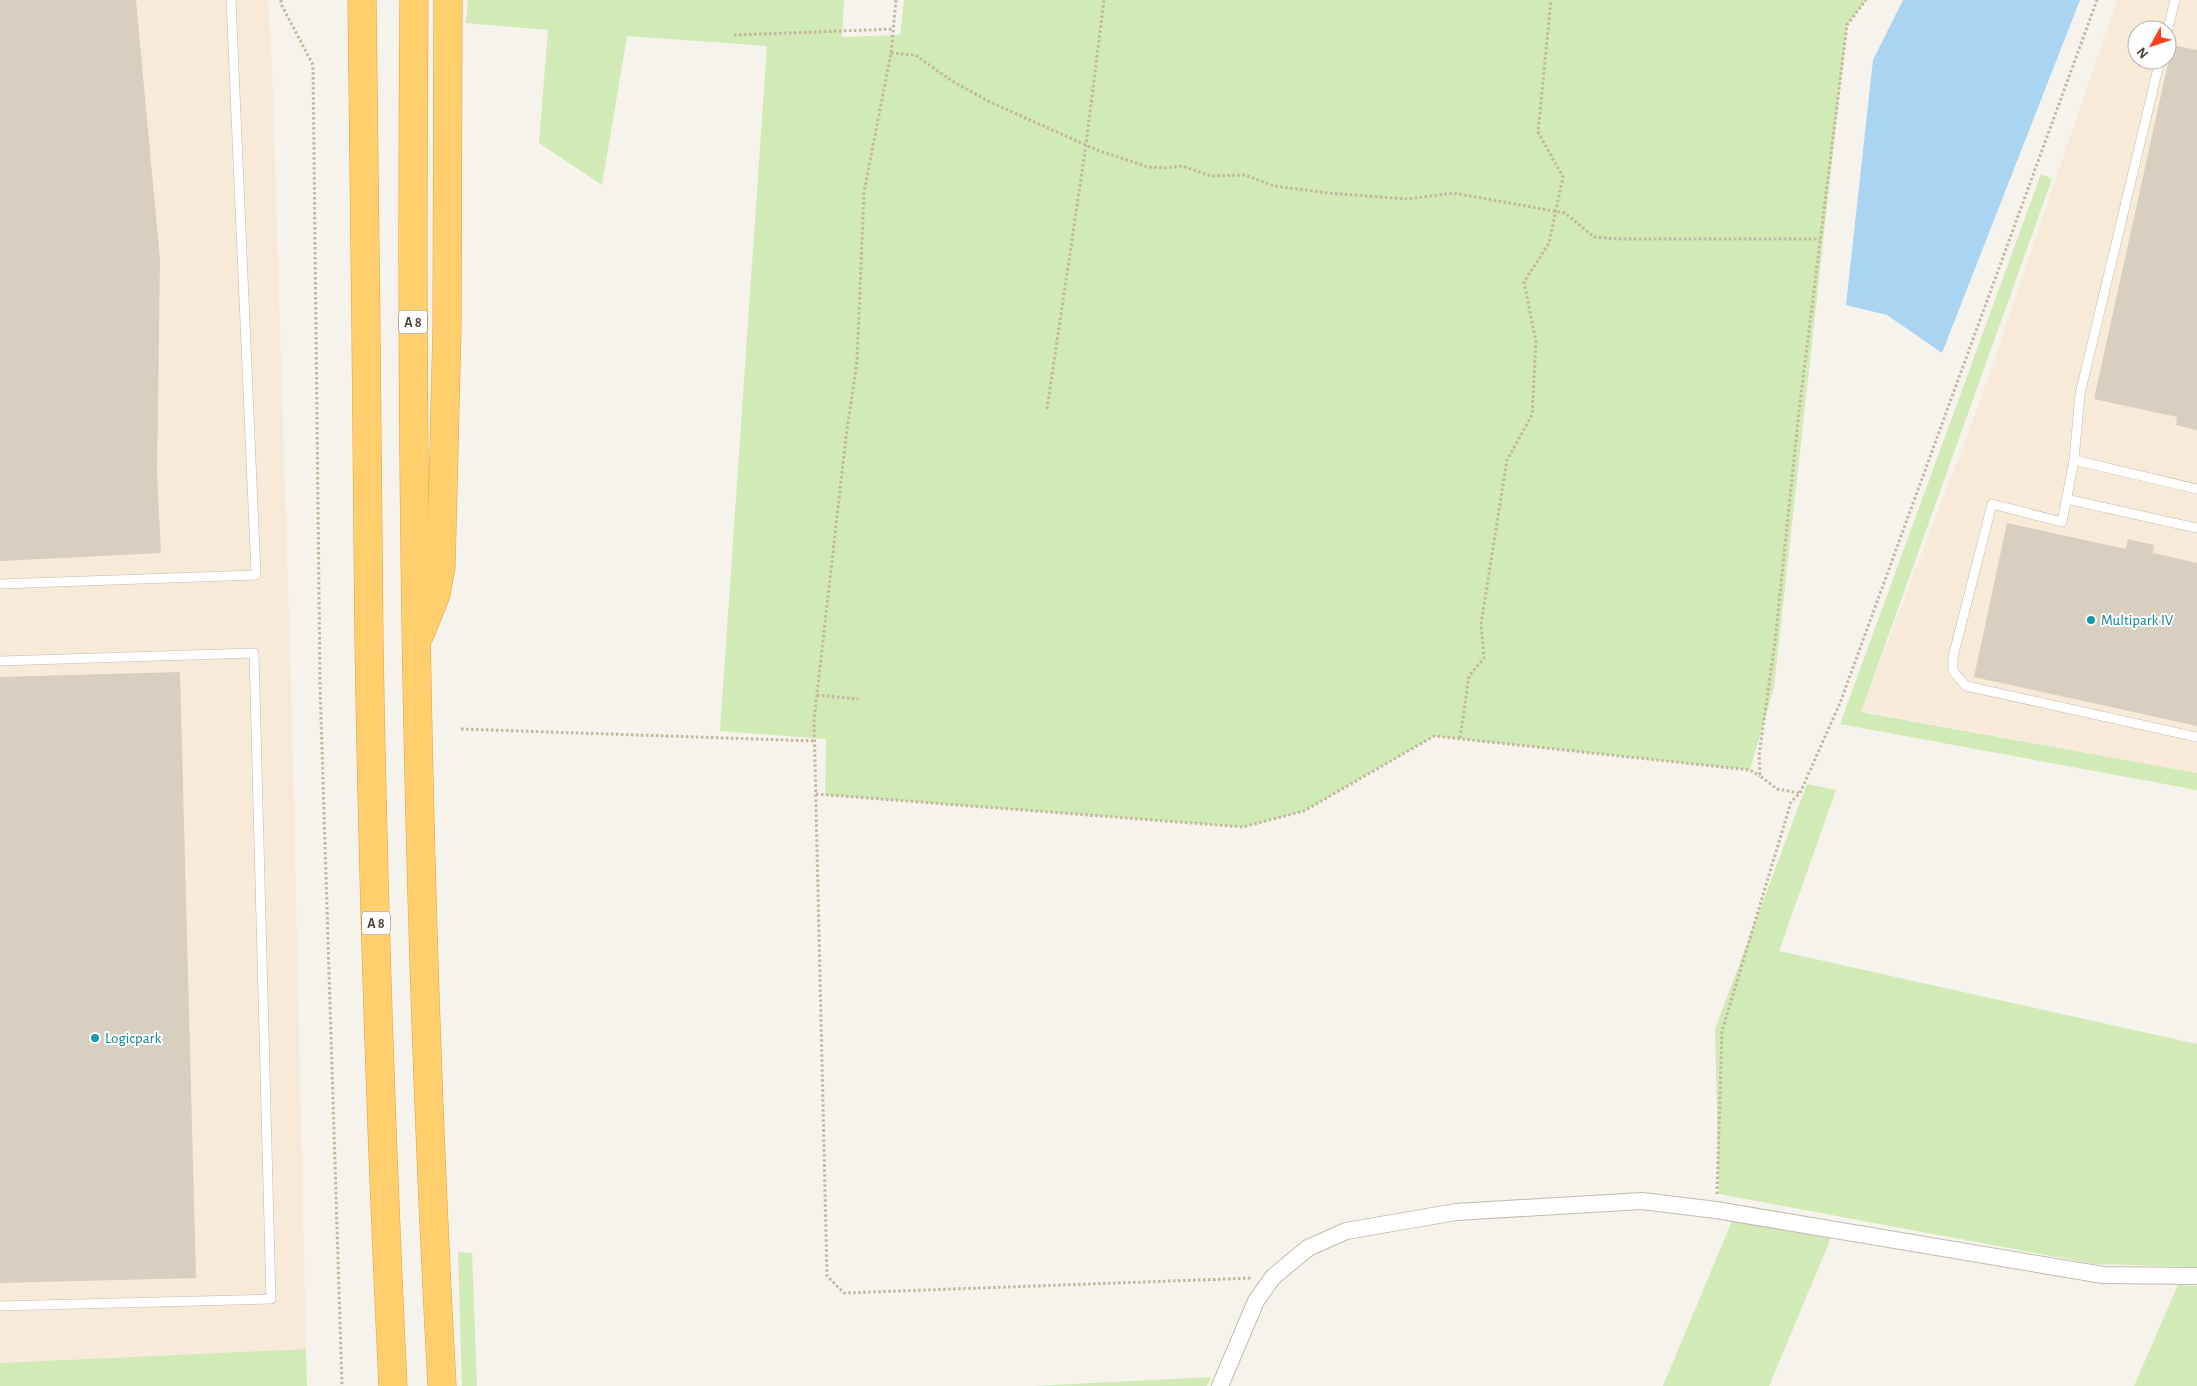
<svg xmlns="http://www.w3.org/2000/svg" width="2197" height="1386" font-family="'Alegreya Sans',sans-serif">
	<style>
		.commercial { fill: #f7ead8; fill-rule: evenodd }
		.green { fill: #d2eab5 }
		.water { fill: #a9d4f2 }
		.building { fill: #d8cfc1 }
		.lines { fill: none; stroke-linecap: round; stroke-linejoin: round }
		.lane-casing { stroke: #c2bbae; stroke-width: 10 }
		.street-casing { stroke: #c2bbae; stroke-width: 18 }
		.highway-casing { stroke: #e0a43c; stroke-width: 29 }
		.path { stroke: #c4b79f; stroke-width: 3; stroke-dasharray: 2.5 2.5; stroke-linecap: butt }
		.lane { stroke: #fff; stroke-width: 9 }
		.street { stroke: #fff; stroke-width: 16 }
		.highway { stroke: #ffcf6e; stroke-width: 28 }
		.culture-dot { fill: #0f9aa8; stroke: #fff; stroke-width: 2 }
		.labels { text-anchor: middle; stroke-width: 4; stroke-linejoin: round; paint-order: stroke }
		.shield { fill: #fff; stroke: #817c74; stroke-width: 1 }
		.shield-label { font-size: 14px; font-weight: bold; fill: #4b4439 }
		.culture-label { font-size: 15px; fill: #0d838f; stroke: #fff; text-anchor: start }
	</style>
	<rect width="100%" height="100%" fill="#f6f3ec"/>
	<g class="commercial">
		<polygon points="0,0 268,0 272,68 292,721 306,1349 0,1363"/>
		<path d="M2117 0H2197V773L1861 711 1978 407ZM2137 30H2167V60H2137Z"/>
	</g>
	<g class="green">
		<polygon points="468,0 844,0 842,37 900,35 904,0 1866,0 1847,25 1774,687 1750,770 1434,736 1304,811 1243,827 825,795 826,739 720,731 767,46 627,36 602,185 539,143 548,30 466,23"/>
		<polygon points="2041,174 2052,179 1861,712 2197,773 2197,790 1840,724"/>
		<polygon points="1807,784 1836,790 1779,951 2197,1044 2197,1267 2095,1264 1719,1194 1715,1029"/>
		<polygon points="1732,1221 1765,1225 1831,1238 1769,1386 1663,1386"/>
		<polygon points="458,1252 472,1253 477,1386 462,1386"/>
		<polygon points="2178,1285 2197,1286 2197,1386 2134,1386"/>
		<polygon points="306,1349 307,1386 0,1386 0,1363"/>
		<polygon points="1211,1377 1207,1386 1034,1386"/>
	</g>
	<polygon class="water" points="1903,0 2080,0 1942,353 1887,315 1846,305 1873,60"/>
	<g class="building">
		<polygon points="0,0 136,0 160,260 157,473 161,553 0,561"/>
		<polygon points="2172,45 2197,50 2197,430 2176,425 2177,417 2094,399"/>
		<polygon points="2007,523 2126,549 2128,539 2154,545 2153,553 2197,563 2197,726 1974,677"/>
		<polygon points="180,672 196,1278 0,1283 0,677"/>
	</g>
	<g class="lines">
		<defs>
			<g id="lane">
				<polyline points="2167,32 2175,0"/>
				<polyline points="2160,60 2080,394 2074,460 2197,489"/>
				<polyline points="2074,460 2062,522 1992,504 1953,657 1953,671 1966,686 2197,737"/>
				<polyline points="2066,499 2197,528"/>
				<polyline points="0,584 256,575 231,0"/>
				<polyline points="0,661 254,653 271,1299 0,1306"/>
			</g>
			<polyline id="street" points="1220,1386 1256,1301 1273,1277 1308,1248 1346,1231 1456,1212 1642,1201 1716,1210 2103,1275 2197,1276"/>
			<g id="highway">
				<path d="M362 0C366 214 366 427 369 641 373 889 381 1138 393 1386"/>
				<path d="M414 0C410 462 417 924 442 1386"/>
				<polyline points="420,634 436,594 441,567 447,328 448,0"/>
			</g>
		</defs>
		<use href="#lane" class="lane-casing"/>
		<use href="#street" class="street-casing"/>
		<use href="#highway" class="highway-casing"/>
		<g class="path">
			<polyline points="281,0 281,4 313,65 320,685 342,1386"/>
			<polyline points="896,0 891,53 864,192 857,362 846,437 814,720 827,1276 844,1293 1253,1278"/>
			<polyline points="734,35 893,29"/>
			<polyline points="891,53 915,55 952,81 990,102 1097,150 1148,167 1166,168 1182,166 1211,176 1245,175 1274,186 1328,193 1408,199 1453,193 1565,213 1594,237 1618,239 1820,239"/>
			<polyline points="1047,409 1086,145 1104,0"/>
			<polyline points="817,695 858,699"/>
			<polyline points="461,729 815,741"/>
			<polyline points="1460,738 1469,676 1484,658 1481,624 1507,460 1532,415 1536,342 1524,282 1549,243 1563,177 1538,132 1551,0"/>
			<polyline points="1799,793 1777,789 1760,776 1759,755 1775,642 1799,411 1847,25 1866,0"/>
			<polyline points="816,794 1243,827 1304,811 1434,736 1750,770 1760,776"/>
			<polyline points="1717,1194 1722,1031 1791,802 1800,793 1840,703 2097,0"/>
		</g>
		<use href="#lane" class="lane"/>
		<use href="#street" class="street"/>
		<use href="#highway" class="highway"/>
	</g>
	<g class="culture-dot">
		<circle cx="2091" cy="620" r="5"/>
		<circle cx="95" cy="1038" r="5"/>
	</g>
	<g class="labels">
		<g class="shield">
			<rect x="399" y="310.5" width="28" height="23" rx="4"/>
			<rect x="362" y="911.5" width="28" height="23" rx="4"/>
		</g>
		<g class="shield-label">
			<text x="413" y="327">A 8</text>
			<text x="376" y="928">A 8</text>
		</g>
		<g class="culture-label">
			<text x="2101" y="625">Multipark IV</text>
			<text x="105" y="1043">Logicpark</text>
		</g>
	</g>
	<g transform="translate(2152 45) rotate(230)"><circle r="24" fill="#ffffff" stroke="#b7b4b0"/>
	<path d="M0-4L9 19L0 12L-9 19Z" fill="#fc3f1d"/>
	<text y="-8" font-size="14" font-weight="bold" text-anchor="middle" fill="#4b4439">N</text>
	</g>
</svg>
